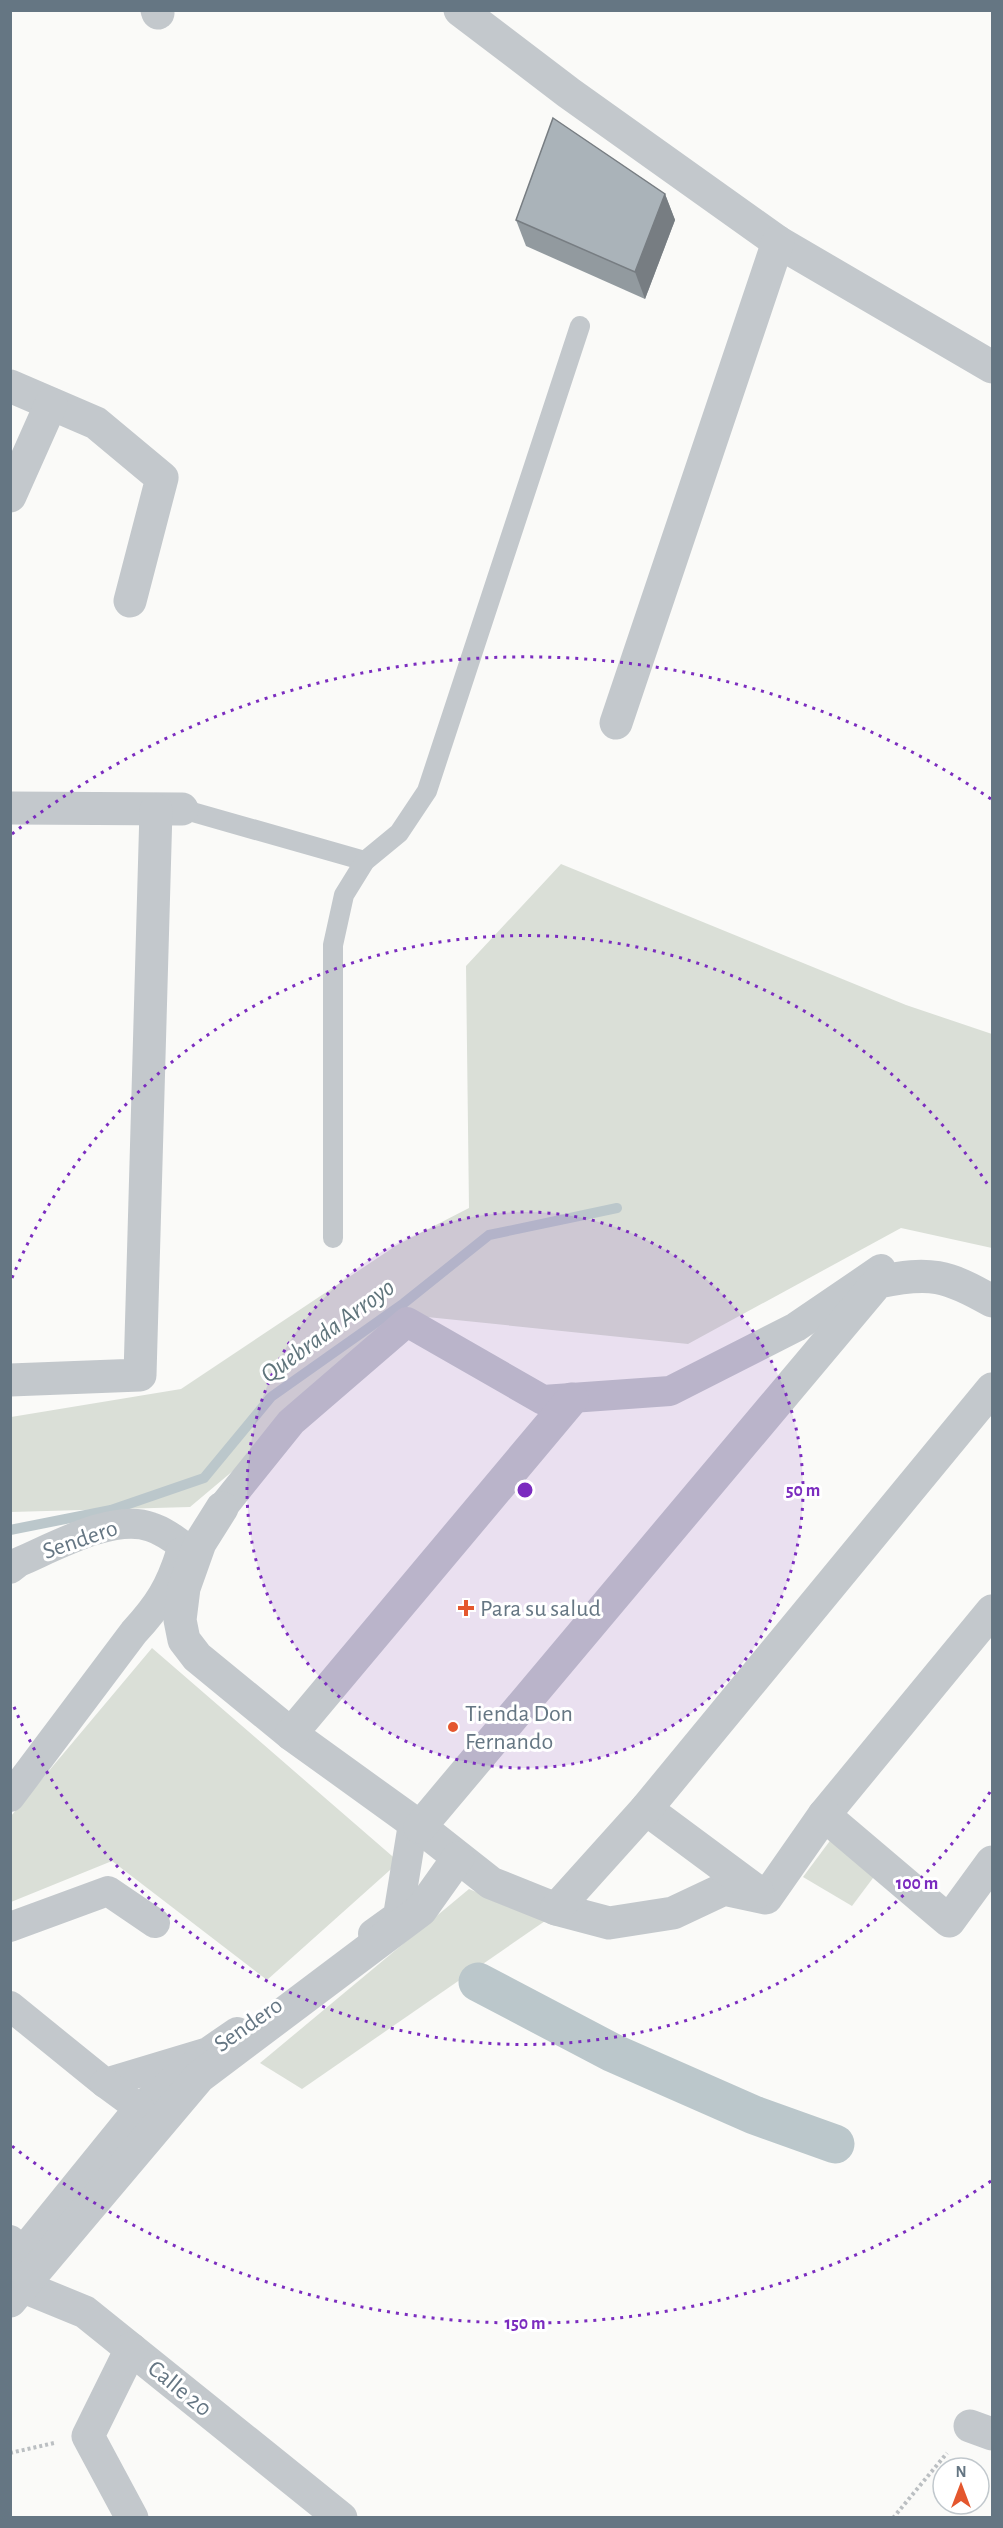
<svg xmlns="http://www.w3.org/2000/svg" width="1003" height="2528" font-family="'Alegreya Sans',sans-serif">
	<style>
		.green { fill: #dadfd7 }
		.lines { fill: none; stroke-linecap: round; stroke-linejoin: round }
		.stream { stroke: #bbc7cb; stroke-width: 10 }
		.canal { stroke: #bbc7cb; stroke-width: 39 }
		.path { stroke: #bbbfc2; stroke-width: 4; stroke-dasharray: 3 3; stroke-linecap: butt }
		.service { stroke: #c3c8cc; stroke-width: 20 }
		.pedestrian { stroke: #c3c8cc; stroke-width: 30 }
		.minor { stroke: #c3c8cc; stroke-width: 33 }
		.wall { fill: #929a9f }
		.shaded-wall { fill: #777d82 }
		.building { fill: #aab3b9; stroke: #777d82; stroke-width: 1.5 }
		.ring { fill: none; stroke: #7b2cbf; stroke-width: 3; stroke-dasharray: 3 6 }
		.poi-dot { fill: #e4572e; stroke: #fff; stroke-width: 2 }
		.labels { text-anchor: middle; stroke-width: 6; stroke-linejoin: round; paint-order: stroke }
		.street-label { font-size: 24px; fill: #657683; stroke: #fff }
		.poi-label { font-size: 24px; fill: #657683; stroke: #fff; text-anchor: start }
		.water-label { font-size: 26px; font-style: italic; fill: #60757c; stroke: #fff }
		.centre { fill: #7b2cbf; stroke: #fff; stroke-width: 3 }
		.ring-label { font-size: 18px; text-anchor: middle; font-weight: bold; fill: #7b2cbf; stroke: #fff; stroke-width: 6; stroke-linejoin: round; paint-order: stroke }
	</style>
	<rect width="100%" height="100%" fill="#fafaf8"/>
	<g class="green">
		<polygon points="561,864 906,1005 992,1034 992,1248 901,1228 688,1344 417,1316 190,1507 11,1512 11,1417 181,1389 397,1245 469,1208 466,966"/>
		<polygon points="152,1648 399,1862 267,1980 112,1861 11,1902 11,1816"/>
		<polygon points="832,1838 876,1874 852,1906 803,1877"/>
		<polygon points="469,1889 545,1921 302,2089 260,2063"/>
	</g>
	<g class="lines">
		<polyline class="stream" points="10,1530 111,1510 204,1478 271,1397 404,1303 489,1235 617,1208"/>
		<polyline class="canal" points="478,1982 613,2053 754,2115 835,2144"/>
		<g class="path">
			<polyline points="10,2453 54,2443"/>
			<polyline points="893,2518 947,2453"/>
		</g>
		<g class="service">
			<polyline points="182,809 365,861"/>
			<polyline points="333,1238 333,945 344,895 365,861 399,833 427,791 580,326"/>
		</g>
		<g class="pedestrian">
			<polyline points="222,1508 291,1422 407,1322 543,1400 670,1391 796,1327 881,1269"/>
			<path d="M10 1569 19 1562C54 1547 114 1513 151 1527 167 1532 181 1545 195 1554"/>
			<path d="M10 1797 134 1632C159 1605 170 1587 181 1552"/>
			<polyline points="10,1927 108,1891 155,1923"/>
			<polyline points="373,1934 398,1916 413,1824"/>
			<polyline points="10,2006 105,2083 208,2052 237,2032"/>
			<polyline points="139,2108 197,2062"/>
			<polyline points="10,2240 23,2251 139,2108 105,2083"/>
		</g>
		<g class="minor">
			<polyline points="157,10 158,13"/>
			<polyline points="460,10 569,93 778,242 992,367"/>
			<polyline points="10,386 96,423 162,478 130,601"/>
			<polyline points="10,496 51,404"/>
			<polyline points="616,723 778,242"/>
			<polyline points="10,808 182,809"/>
			<polyline points="10,1380 140,1375 156,810"/>
			<polyline points="222,1508 200,1543 184,1588 180,1620 184,1640 197,1657 291,1734 420,1827 491,1883 556,1909 609,1923 673,1913 724,1889 766,1898 824,1815 992,1611"/>
			<polyline points="291,1734 572,1399"/>
			<polyline points="646,1809 758,1892"/>
			<polyline points="824,1815 949,1921 992,1862"/>
			<path d="M420 1827 878 1282C930 1271 947 1275 992 1301"/>
			<polyline points="556,1909 646,1809 992,1389"/>
			<polyline points="10,2274 24,2287 85,2312 341,2518"/>
			<polyline points="10,2301 199,2077 421,1910 458,1858"/>
			<polyline points="131,2349 88,2436 132,2518"/>
			<polyline points="970,2426 992,2434"/>
		</g>
	</g>
	<polygon class="wall" points="665,194 675,220 645,299 526,246 516,220"/>
	<polygon class="shaded-wall" points="665,194 675,220 645,299 635,272"/>
	<polygon class="building" points="553,118 665,194 635,272 516,220"/>
	<circle cx="525" cy="1490" r="278" fill="#7b2cbf" fill-opacity=".12"/>
	<g class="ring">
		<circle cx="525" cy="1490" r="278"/>
		<path d="M990 1792A555 555 0 0 1 12 1702M12 1278A555 555 0 0 1 990 1188"/>
		<path d="M991 2181A833 833 0 0 1 12 2146M12 834A833 833 0 0 1 991 799"/>
	</g>
	<g class="poi-dot">
		<path d="M463 1599h6v6h6v6h-6v6h-6v-6h-6v-6h6z"/>
		<circle cx="453" cy="1727" r="6"/>
	</g>
	<g class="labels">
		<g class="street-label">
			<text transform="translate(80 1539) rotate(-19)" y="8">Sendero</text>
			<text transform="translate(248 2024) rotate(-35)" y="8">Sendero</text>
			<text transform="translate(180 2388) rotate(39)" y="8">Calle 20</text>
		</g>
		<g class="poi-label">
			<text x="480" y="1616">Para su salud</text>
			<text x="465" y="1721">Tienda Don<tspan x="465" dy="28">Fernando</tspan></text>
		</g>
		<g class="water-label">
			<text transform="translate(327 1330) rotate(-36)" y="9">Quebrada Arroyo</text>
		</g>
	</g>
	<circle cx="525" cy="1490" r="9" class="centre"/>
	<g class="ring-label">
		<text x="803" y="1496">50 m</text>
		<text x="917" y="1889">100 m</text>
		<text x="525" y="2329">150 m</text>
	</g>
	<rect width="1003" height="2528" fill="none" stroke="#657683" stroke-width="24"/>
	<g transform="translate(961 2486)"><circle r="28" fill="#ffffff" stroke="#c1c8cd" stroke-width="1.5"/>
	<path d="M0-4.5L10 22L0 15L-10 22Z" fill="#e4572e"/>
	<text y="-9" font-size="16" font-weight="bold" text-anchor="middle" fill="#657683">N</text>
	</g>
</svg>
